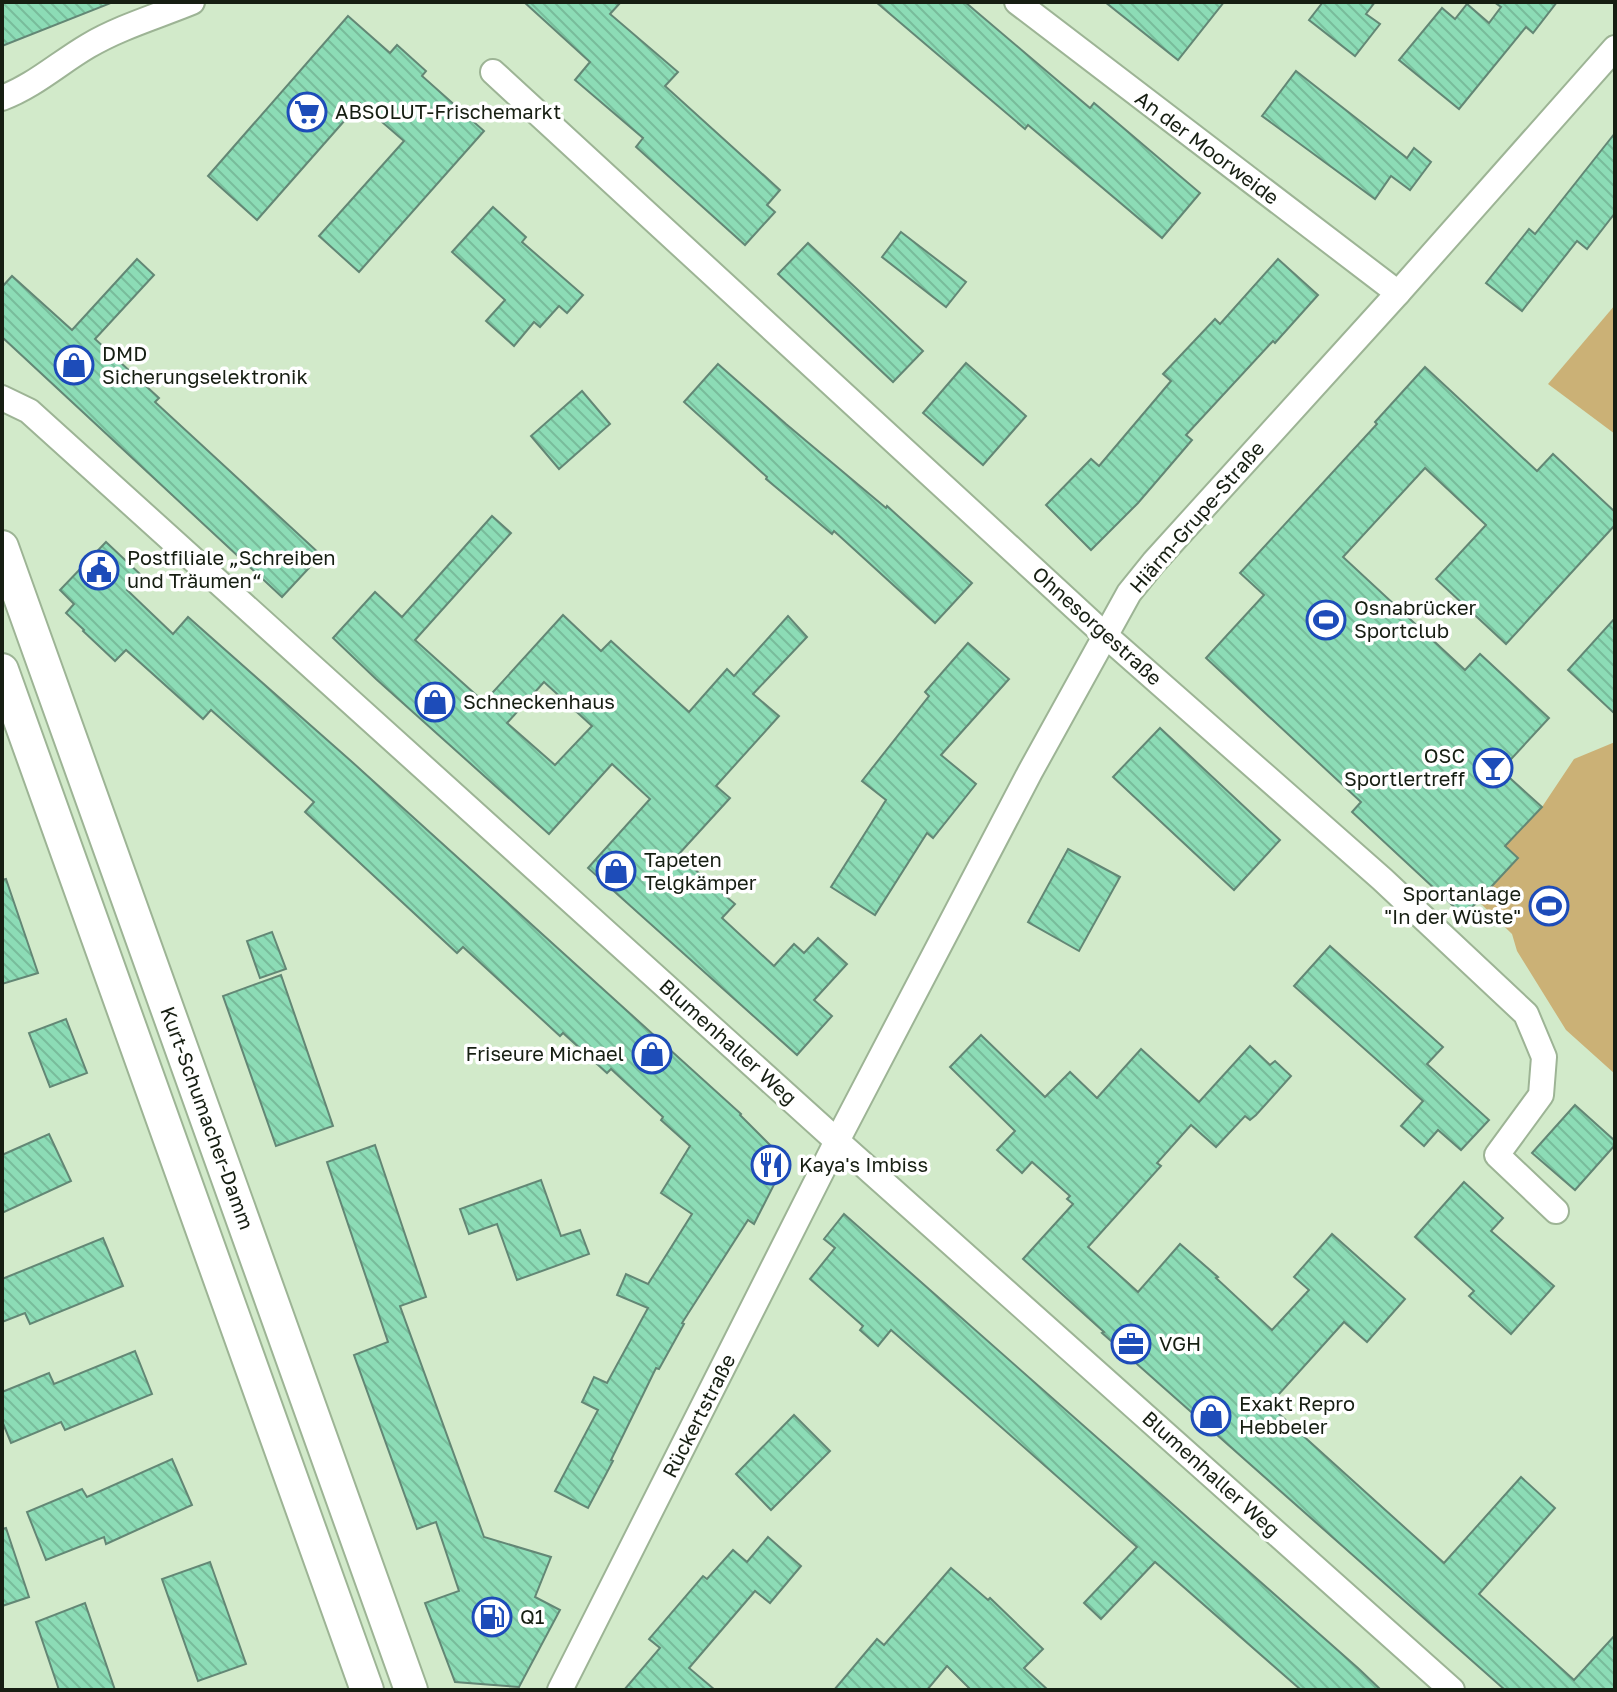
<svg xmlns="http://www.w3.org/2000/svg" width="1617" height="1692" font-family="'Golos Text',sans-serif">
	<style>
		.garden { fill: #cbb176 }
		.building { fill: url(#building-back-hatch); stroke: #638775; stroke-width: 2; fill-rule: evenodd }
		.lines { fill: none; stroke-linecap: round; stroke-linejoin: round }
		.minor-casing { stroke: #9db495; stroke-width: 28 }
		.secondary-casing { stroke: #9db495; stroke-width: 36 }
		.minor { stroke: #fff; stroke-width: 24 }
		.secondary { stroke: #fff; stroke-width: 32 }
		.labels { text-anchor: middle; stroke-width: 7; stroke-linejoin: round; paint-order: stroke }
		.poi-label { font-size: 20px; fill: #161e12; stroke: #fff; text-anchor: start }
		.street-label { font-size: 20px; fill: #161e12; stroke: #fff }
	</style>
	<defs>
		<pattern id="building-back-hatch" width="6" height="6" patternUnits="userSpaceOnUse" patternTransform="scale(2)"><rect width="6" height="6" fill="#8cdcb6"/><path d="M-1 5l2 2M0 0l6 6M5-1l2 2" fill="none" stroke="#78bc9b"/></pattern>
	</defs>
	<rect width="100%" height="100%" fill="#d2eaca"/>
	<g class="garden">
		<polygon points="1615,305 1615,434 1548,384"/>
		<polygon points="1615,742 1615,1074 1566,1030 1517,951 1512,934 1478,901 1517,858 1505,846 1542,807 1574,759"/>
	</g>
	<g class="building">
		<polygon points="2,2 110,2 111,3 2,46"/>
		<polygon points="524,2 621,2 610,14 678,72 665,86 780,190 767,205 775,212 745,245 636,147 643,138 575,80 590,62"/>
		<polygon points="876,2 965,2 1090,108 1094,103 1200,193 1162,238 1028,125 1025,129"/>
		<polygon points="1105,2 1224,2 1178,60"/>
		<polygon points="1323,2 1375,2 1366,14 1380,24 1355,56 1309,20"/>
		<polygon points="1494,2 1557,2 1533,33 1526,27 1459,109 1399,60 1442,8 1455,19 1467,4 1489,23 1501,7"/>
		<polygon points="348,16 390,53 397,45 426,71 422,76 484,131 359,272 319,236 404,141 360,103 257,220 208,176"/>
		<polygon points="1296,71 1407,158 1414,148 1431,162 1410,190 1391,176 1375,199 1262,116"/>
		<polygon points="1615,133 1615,213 1587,249 1577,241 1522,311 1486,283 1529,229 1535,234"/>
		<polygon points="493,207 526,237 522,242 583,295 567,313 559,306 540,327 534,322 514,346 486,321 505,300 452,252"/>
		<polygon points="901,232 966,282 946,307 882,257"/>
		<polygon points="808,243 923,351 893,382 778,274"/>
		<polygon points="137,259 154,275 95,339 159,398 155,402 321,555 282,597 2,337 2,287 12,276 72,330"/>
		<polygon points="1278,259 1318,295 1275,343 1273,341 1186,435 1192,440 1138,503 1091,550 1046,505 1091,459 1099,466 1171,381 1163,374 1215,319 1220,324"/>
		<polygon points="966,363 1026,416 983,465 923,413"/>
		<polygon points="718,364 786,424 886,508 887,506 972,583 935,623 834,531 832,534 766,479 767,477 684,402"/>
		<polygon points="1425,367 1537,471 1553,454 1615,512 1615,525 1506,644 1436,579 1486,525 1425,468 1343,557 1465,670 1480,654 1549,718 1501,770 1542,807 1505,846 1518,858 1464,916 1352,812 1361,802 1206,658 1264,595 1240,573 1377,424 1375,422"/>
		<polygon points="582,391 610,424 559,469 531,436"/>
		<path d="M492 516 511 533 415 640 484 702 563 615 601 651 611 641 689 712 727 669 734 676 788 616 807 637 753 694 779 716 716 786 730 798 678 855 735 904 722 918 774 966 794 944 804 953 818 938 847 964 814 1000 832 1016 797 1055 588 868 650 799 612 764 549 834 376 679 333 638 375 592 402 617ZM544 682 592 726 555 765 507 723Z"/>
		<polygon points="106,542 141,575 127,590 173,634 188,617 351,761 741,1114 740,1115 786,1161 754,1224 748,1220 682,1323 684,1324 659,1369 656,1368 611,1460 613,1461 588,1508 555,1491 598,1410 582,1402 594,1377 607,1383 648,1308 617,1295 626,1274 648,1284 692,1214 661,1193 690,1146 661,1120 663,1117 611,1069 607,1073 563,1033 560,1036 463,947 457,953 305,812 314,802 211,710 203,719 126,650 115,661 83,631 84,630 66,613 74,604 60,590"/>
		<polygon points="1615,618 1615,714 1568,670"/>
		<polygon points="968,643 1009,679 941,755 976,784 933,838 927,833 875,915 831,887 886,800 862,781 929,696 925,692"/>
		<polygon points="1160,728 1280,840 1234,890 1113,777"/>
		<polygon points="1068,849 1120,877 1079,951 1028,922"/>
		<polygon points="6,879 38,973 2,984 2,880"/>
		<polygon points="272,932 286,969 260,978 247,941"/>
		<polygon points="1330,946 1443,1047 1427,1064 1489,1120 1461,1150 1438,1130 1424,1146 1401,1126 1423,1101 1294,986"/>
		<polygon points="281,975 333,1126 276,1146 223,996"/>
		<polygon points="66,1019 87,1073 50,1087 29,1033"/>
		<polygon points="981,1035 1045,1097 1070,1072 1097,1098 1141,1049 1199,1102 1250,1046 1270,1065 1275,1061 1291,1076 1256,1115 1250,1120 1245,1116 1216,1147 1191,1125 1157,1163 1161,1166 1088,1247 1138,1292 1180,1244 1218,1277 1216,1278 1272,1330 1309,1290 1294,1277 1332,1234 1405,1299 1367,1342 1344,1322 1269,1405 1444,1563 1521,1477 1555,1508 1479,1594 1574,1680 1615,1635 1615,1690 1505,1690 1102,1333 1104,1332 1023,1259 1073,1204 1067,1199 1070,1196 1032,1162 1022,1173 997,1150 1015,1131 950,1067"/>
		<polygon points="1575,1105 1615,1141 1615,1145 1575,1190 1532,1153"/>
		<polygon points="49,1134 71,1181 2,1213 2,1155"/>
		<polygon points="375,1145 426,1297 400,1306 484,1537 551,1557 535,1597 560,1610 519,1687 455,1682 425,1603 459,1591 436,1522 417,1529 354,1355 388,1342 327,1162"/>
		<polygon points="541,1180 561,1236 580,1230 589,1254 517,1280 497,1224 469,1234 460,1209"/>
		<polygon points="1464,1182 1503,1218 1491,1231 1554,1286 1511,1334 1469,1296 1474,1291 1415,1237"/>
		<polygon points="844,1214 1359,1669 1381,1690 1301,1690 1155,1562 1101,1619 1084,1603 1137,1547 891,1330 878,1346 860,1330 863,1326 810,1279 835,1248 824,1239"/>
		<polygon points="103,1238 123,1286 30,1324 25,1313 2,1322 2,1279"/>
		<polygon points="135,1351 152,1394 65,1430 61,1422 11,1443 2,1421 2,1392 49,1373 54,1384"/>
		<polygon points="794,1415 830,1451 771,1510 736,1474"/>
		<polygon points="172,1459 192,1505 106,1544 104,1537 46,1560 27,1512 82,1489 87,1497"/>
		<polygon points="6,1528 29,1597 2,1606 2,1529"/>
		<polygon points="768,1537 801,1566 770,1603 755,1591 689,1668 715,1690 624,1690 660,1648 649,1639 703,1576 707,1579 733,1550 747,1562"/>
		<polygon points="210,1562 246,1664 198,1681 162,1579"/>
		<polygon points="951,1568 988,1600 990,1598 1043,1649 1024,1668 1048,1690 971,1690 947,1666 927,1690 834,1690 877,1639 884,1645"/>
		<polygon points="85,1603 115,1690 59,1690 36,1622"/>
	</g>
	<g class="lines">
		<defs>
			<g id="minor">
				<polyline points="1017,2 1398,293"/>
				<polyline points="493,72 1105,635 1382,879 1526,1014 1544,1057 1541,1095 1497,1155 1556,1211"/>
				<path d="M2 98C34 86 59 63 88 46 120 27 158 16 192 2"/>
				<polyline points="2,398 29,411 837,1141 1452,1690"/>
				<polyline points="560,1690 837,1141 1030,772 1129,593 1154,562 1398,293 1615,48"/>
			</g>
			<g id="secondary">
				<polyline points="2,547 411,1690"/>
				<polyline points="2,670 367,1690"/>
			</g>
		</defs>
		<use href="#minor" class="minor-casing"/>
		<use href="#secondary" class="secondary-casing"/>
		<use href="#minor" class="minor"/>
		<use href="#secondary" class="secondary"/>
	</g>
	<defs>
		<symbol id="supermarket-ring" viewBox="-11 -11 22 22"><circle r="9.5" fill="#fff" stroke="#1d4cb9" stroke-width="1.5"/><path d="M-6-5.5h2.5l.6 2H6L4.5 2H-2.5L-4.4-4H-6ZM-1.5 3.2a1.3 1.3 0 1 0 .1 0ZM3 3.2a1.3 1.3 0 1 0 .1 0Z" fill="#1d4cb9"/></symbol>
		<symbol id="shop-ring" viewBox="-11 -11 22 22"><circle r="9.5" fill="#fff" stroke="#1d4cb9" stroke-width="1.5"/><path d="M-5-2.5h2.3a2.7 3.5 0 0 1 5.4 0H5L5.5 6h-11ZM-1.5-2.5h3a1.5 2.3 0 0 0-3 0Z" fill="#1d4cb9"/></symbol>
		<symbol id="civic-ring" viewBox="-11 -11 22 22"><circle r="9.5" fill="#fff" stroke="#1d4cb9" stroke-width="1.5"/><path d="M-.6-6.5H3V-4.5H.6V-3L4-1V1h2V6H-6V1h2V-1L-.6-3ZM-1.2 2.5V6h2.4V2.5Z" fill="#1d4cb9"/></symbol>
		<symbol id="stadium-ring" viewBox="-11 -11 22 22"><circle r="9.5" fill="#fff" stroke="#1d4cb9" stroke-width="1.5"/><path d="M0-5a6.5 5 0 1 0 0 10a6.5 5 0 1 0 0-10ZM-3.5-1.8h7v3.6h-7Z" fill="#1d4cb9"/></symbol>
		<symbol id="bar-ring" viewBox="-11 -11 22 22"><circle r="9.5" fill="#fff" stroke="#1d4cb9" stroke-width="1.5"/><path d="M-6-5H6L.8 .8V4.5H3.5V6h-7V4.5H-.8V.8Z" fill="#1d4cb9"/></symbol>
		<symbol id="restaurant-ring" viewBox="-11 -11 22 22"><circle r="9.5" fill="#fff" stroke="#1d4cb9" stroke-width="1.5"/><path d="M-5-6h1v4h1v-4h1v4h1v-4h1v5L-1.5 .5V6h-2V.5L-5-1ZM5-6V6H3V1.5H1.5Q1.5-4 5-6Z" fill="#1d4cb9"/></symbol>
		<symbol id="office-ring" viewBox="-11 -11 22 22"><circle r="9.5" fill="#fff" stroke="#1d4cb9" stroke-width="1.5"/><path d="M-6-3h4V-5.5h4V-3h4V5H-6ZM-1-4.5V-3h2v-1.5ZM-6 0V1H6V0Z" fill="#1d4cb9"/></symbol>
		<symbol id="fuel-ring" viewBox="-11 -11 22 22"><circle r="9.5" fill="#fff" stroke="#1d4cb9" stroke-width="1.5"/><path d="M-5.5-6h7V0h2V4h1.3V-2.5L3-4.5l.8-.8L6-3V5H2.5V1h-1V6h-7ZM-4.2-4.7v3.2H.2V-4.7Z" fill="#1d4cb9"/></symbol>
	</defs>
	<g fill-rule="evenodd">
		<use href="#supermarket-ring" x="285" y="90" width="44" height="44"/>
		<use href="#shop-ring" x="52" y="343" width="44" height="44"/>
		<use href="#civic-ring" x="77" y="548" width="44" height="44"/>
		<use href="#stadium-ring" x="1304" y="598" width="44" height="44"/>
		<use href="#shop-ring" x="413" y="680" width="44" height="44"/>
		<use href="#bar-ring" x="1471" y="746" width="44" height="44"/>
		<use href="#shop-ring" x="594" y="849" width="44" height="44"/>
		<use href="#stadium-ring" x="1527" y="884" width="44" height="44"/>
		<use href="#shop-ring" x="630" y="1032" width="44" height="44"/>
		<use href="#restaurant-ring" x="749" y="1143" width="44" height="44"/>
		<use href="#office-ring" x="1109" y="1322" width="44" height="44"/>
		<use href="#shop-ring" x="1189" y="1394" width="44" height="44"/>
		<use href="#fuel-ring" x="470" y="1595" width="44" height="44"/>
	</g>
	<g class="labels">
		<g class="poi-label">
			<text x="335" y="119">ABSOLUT-Frischemarkt</text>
			<text x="102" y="361">DMD<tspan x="102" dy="23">Sicherungselektronik</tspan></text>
			<text x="127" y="565">Postfiliale „Schreiben<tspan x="127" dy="23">und Träumen“</tspan></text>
			<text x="1354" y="615">Osnabrücker<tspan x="1354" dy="23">Sportclub</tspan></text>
			<text x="463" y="709">Schneckenhaus</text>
			<text x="1465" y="763" text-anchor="end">OSC<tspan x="1465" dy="23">Sportlertreff</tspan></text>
			<text x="644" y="867">Tapeten<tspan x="644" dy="23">Telgkämper</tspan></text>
			<text x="1521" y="901" text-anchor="end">Sportanlage<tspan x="1521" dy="23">"In der Wüste"</tspan></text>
			<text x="624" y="1061" text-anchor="end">Friseure Michael</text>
			<text x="799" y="1172">Kaya's Imbiss</text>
			<text x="1159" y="1351">VGH</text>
			<text x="1239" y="1411">Exakt Repro<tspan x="1239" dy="23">Hebbeler</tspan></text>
			<text x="520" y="1624">Q1</text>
		</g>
		<g class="street-label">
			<text transform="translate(1207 148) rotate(37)" y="7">An der Moorweide</text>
			<text transform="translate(1197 517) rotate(-49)" y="7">Hiärm-Grupe-Straße</text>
			<text transform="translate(1097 626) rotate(42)" y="7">Ohnesorgestraße</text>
			<text transform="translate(728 1042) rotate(42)" y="7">Blumenhaller Weg</text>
			<text transform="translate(207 1118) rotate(70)" y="7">Kurt-Schumacher-Damm</text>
			<text transform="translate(699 1416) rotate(-63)" y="7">Rückertstraße</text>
			<text transform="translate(1211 1474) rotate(42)" y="7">Blumenhaller Weg</text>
		</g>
	</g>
	<rect width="1617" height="1692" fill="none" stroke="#161e12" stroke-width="8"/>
</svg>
